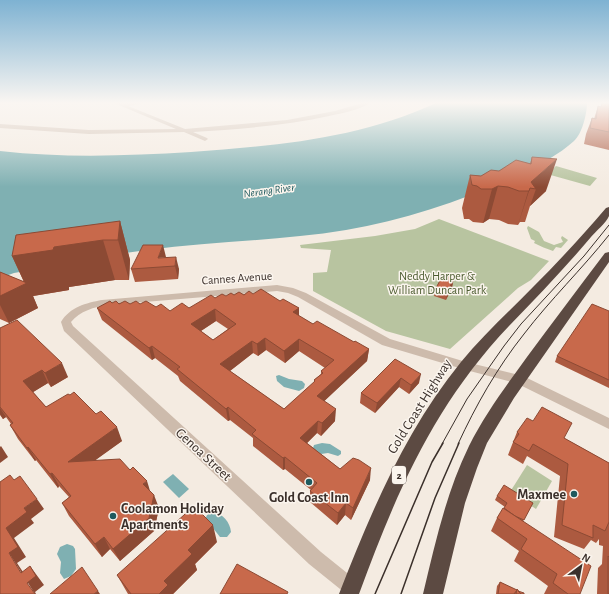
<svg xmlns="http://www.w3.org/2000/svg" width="609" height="594" font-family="'Alegreya Sans',sans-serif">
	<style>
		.green { fill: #b8c4a0 }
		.water { fill: #7fb0b2 }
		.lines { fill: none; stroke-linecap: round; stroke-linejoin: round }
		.street { fill: #cdbbac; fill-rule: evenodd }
		.highway { fill: #5c4a42; fill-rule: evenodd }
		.tram-far1 { stroke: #3b302b; stroke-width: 1 }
		.tram { stroke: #3b302b; stroke-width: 1.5 }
		.wall { fill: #ac5a40; fill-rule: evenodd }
		.shaded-wall { fill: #8c4a34 }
		.building { fill: #c8694b; stroke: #8c4a34; fill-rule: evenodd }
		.poi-dot { fill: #1f5a5e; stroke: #fbf5ee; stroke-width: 1.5 }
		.labels { text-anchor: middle; stroke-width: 3; stroke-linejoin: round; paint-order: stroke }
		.far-water-label { font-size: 11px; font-style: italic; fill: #1f5a5e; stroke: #fbf5ee }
		.shield { fill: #fbf5ee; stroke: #756b66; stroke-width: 1 }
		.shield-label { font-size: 11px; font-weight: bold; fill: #3b302b }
		.park-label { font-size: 12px; fill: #4a5a2e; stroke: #fbf5ee }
		.street-label { font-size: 12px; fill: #3b302b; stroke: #fbf5ee }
		.near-street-label { font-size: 14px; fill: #3b302b; stroke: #fbf5ee }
		.near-poi-label { font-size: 14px; font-weight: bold; fill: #3b302b; stroke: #fbf5ee; text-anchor: end }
	</style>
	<rect width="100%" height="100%" fill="#f4ebe1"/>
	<g class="green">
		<polygon points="556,166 597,178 590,186 547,174"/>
		<polygon points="439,219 549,261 531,280 518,288 450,349 386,331 313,291 313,273 327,272 331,250 301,248 300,245 375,236 415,229"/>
		<path d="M528 226 539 232 544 241 554 245 563 242 561 238 562 236 568 240 561 248 556 247 553 251C547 249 540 246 534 243L535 241 531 239 527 228Z"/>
		<polygon points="527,465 552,481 536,509 510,492"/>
	</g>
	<g class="water">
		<path d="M436 103H587C587 114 582 134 574 141 560 154 536 167 518 175 464 200 405 220 346 230 280 241 213 241 147 250 102 256 58 265 14 273L0 278V151C63 158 127 156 191 152 274 146 359 139 436 103Z"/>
		<polygon points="279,375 289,379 302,381 305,384 304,388 299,391 284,387 277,381 276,376"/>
		<polygon points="322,443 330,444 341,451 341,454 338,456 328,453 321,454 313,448 314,445"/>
		<polygon points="173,474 189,489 179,498 163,482"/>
		<path d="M213 512C223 514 230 522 231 532L227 537H220L213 528 204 522 207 515Z"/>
		<polygon points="67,544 73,546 75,549 76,569 71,576 64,579 60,573 61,562 57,554 60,547"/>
	</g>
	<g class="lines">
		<g class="street">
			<path d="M114 103H146L128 106 185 129 287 120 335 111 362 103H370C359 110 343 113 329 116 285 126 238 129 193 132L207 138 208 139 205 141 184 132 89 134 0 128V124L89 130 176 129Z"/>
			<path d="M277 285 293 288 306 293 390 339 466 362 523 376 609 418V429L516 383 466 370 382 345 298 297 288 293 277 291 108 305C94 307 80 311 71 322L73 326 321 552 357 581 360 587 357 593H345L309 564 64 331 61 322C70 307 86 303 102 300Z"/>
		</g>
		<g class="highway">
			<path d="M609 207C609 210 609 214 609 216 606 223 596 231 591 237 565 268 537 297 509 326 434 405 396 493 359 594H339C371 512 405 431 461 362 483 335 510 311 534 286 559 261 583 235 606 208Z"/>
			<path d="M609 252V262L514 398 487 443 477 468 465 503 443 594H423C435 544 446 493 469 446 485 414 506 386 527 357 553 322 579 287 605 253Z"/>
		</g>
		<g class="tram-far1">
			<polyline points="442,444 467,399 504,346 521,324 584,256 609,225"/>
			<path d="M458 444C476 405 497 368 524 334 550 300 582 269 609 235"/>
		</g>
		<g class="tram">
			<polyline points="375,594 432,462 443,443"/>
			<polyline points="401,594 435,498 459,443"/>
		</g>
	</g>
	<g class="wall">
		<polygon points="602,103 609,103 609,150 584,144 586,134 592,118 594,119 598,106 601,107"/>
		<polygon points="532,157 546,191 530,206 525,222 520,222 518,225 508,224 499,220 489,219 483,223 473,222 469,219 464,219 462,208 470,175 481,176 499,171 530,164"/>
		<polygon points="120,221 130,260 129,280 115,280 69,287 69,290 33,296 38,308 9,323 0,319 0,272 24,282 12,256"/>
		<polygon points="166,257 179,269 178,279 135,282 131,269"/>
		<polygon points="454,278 452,287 446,300 434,296 436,288"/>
		<path d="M253 294 280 301 299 308V316L313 324 369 349 367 361 324 401 335 421 321 436 317 433 307 443 340 469 370 480 351 520 345 515 337 525 310 502V491L311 490 285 469 283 470 253 446V438L230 420 228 421 180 381 178 376 155 358 152 360 102 320 97 308 112 303 140 304 156 307 170 311 189 308 215 298 234 295ZM216 321 228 329 213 340 201 331ZM266 350 285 363 299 351 325 368 321 371V374L314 380V383L284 409 230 371 253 353 258 356Z"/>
		<polygon points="609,311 609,388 555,362 557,356"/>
		<polygon points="0,328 68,377 51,387 48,383 33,392 46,407 70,395 96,414 122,441 95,460 150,491 159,508 154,531 120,561 110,549 102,557 69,516 62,503 69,497 59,486 58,488 36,460 35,461 18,439 10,425 11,424 6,417 3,419 0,415"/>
		<polygon points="395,359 419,383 409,394 399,387 375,413 360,403 361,393"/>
		<polygon points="517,432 564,438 609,463 609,594 597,594 598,568 602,564 603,546 599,545 599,539 596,543 591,540 584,549 554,537 560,476 527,456 523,464 508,455"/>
		<polygon points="497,496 533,503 523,521 580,594 544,594 548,586 514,561 519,551 491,531 497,518 505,507 495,500"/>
		<polygon points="217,542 195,564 197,570 173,594 128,594 117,575"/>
		<polygon points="500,582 524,594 496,594 497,586"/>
	</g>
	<g class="shaded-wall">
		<polygon points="557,159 546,191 530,206 536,189 530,188 518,225 531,182"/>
		<polygon points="498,186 489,219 483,223 492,189"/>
		<polygon points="120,221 130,260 129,280 118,240"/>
		<polygon points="103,240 115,280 69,287 69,290 33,296 38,308 9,323 0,305 0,296 25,284 12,256 54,247"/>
		<polygon points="163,245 166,257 158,258"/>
		<polygon points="176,257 179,269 178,279 175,266"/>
		<polygon points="454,278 452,287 446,300 448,291"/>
		<polygon points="299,308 299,320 293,312"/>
		<polygon points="215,309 216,321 193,336 191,324"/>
		<polygon points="265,338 266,350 258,356 257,344"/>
		<polygon points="299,339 299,351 285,363 284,351"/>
		<polygon points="252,341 253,353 222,377 220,364"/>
		<polygon points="152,346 155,358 152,360 149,348"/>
		<polygon points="369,349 367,361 317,408 317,396"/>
		<polygon points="62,363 68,377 51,387 45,373"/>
		<polygon points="42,370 48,383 30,394 23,381"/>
		<polygon points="421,374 419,383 409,394 411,385"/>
		<polygon points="401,378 399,387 375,413 377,403"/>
		<polygon points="228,407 230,420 228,421 226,409"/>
		<polygon points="0,408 6,417 3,419 0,414"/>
		<polygon points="336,409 335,421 321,436 322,423"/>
		<polygon points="318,421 317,433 300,450 300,438"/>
		<polygon points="117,427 122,441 75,475 68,462"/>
		<polygon points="1,446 8,457 0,463 0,447"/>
		<polygon points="28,447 36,460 35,461 27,448"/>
		<polygon points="285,457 285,469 283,470 283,458"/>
		<polygon points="371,468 370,480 351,520 353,508"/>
		<polygon points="52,473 59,486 58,488 50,474"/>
		<polygon points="147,481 151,494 143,484"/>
		<polygon points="154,495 159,508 154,531 120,561 113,549"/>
		<polygon points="37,499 44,509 31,519 34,523 14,538 26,557 17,563 29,581 30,566 44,585 35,592 36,594 35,594 9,553 6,528 24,508"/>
		<polygon points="346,503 345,515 337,525 338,513"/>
		<polygon points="213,525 217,542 195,564 197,570 173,594 159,594 164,581 188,550"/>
		<polygon points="104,537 110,549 102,557 95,544"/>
		<polygon points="98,591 100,594 94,594"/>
	</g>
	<g class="building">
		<polygon points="602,103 609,103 609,132 590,128 592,118 596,119 598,106 601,107"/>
		<polygon points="532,157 557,159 531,182 536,189 530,188 529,191 519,191 508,187 498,186 492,189 481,189 477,186 472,185 470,175 481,176 491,170 499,171 516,160 531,164"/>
		<polygon points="120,221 118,240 103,240 54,247 53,250 12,256 16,235"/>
		<polygon points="143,245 163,245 158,258 176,257 175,266 131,269"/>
		<polygon points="0,272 27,283 0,296"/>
		<polygon points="443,275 454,278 448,291 436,288"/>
		<path d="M261 289 280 301 283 299 299 308 293 312 313 324 317 321 354 342 355 341 369 349 317 396 336 409 322 423 318 421 300 438 340 469 353 458 359 460 371 468 353 508 346 503 338 513 310 491 317 483 285 457 283 458 252 434 256 430 228 407 226 409 177 369 180 367 152 346 149 348 97 308 110 301 112 303 116 301 119 304 125 301 130 304 136 301 140 304 146 301 156 307 161 304 170 311 182 303 189 308 211 295 215 298 222 294 226 296 231 293 234 295 239 292 244 295 249 291 253 294ZM215 309 236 324 213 340 191 324ZM265 338 284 351 299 339 334 360 321 371 323 373 314 380 315 381 284 409 220 364 252 341 257 344Z"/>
		<polygon points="592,304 609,311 609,380 557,356"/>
		<polygon points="17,320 62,363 45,373 42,370 23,381 46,407 68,394 70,395 74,392 96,414 101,411 117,427 68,462 120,459 130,470 133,467 147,481 143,484 154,495 149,518 113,549 104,537 95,544 62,503 71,496 52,473 50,474 28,447 27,448 10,425 13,423 0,407 0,328"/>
		<polygon points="395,359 421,374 411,385 401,378 377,403 361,393"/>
		<polygon points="542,407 572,423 564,438 609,463 609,522 605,531 593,525 593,538 562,525 568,464 533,444 529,451 513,442 519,434 517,432 527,418 533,421"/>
		<polygon points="10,475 14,480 20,476 37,499 24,508 27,512 6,528 18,547 9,553 21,573 30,566 36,576 27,583 35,594 0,594 0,482"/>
		<polygon points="504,485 533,503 524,520 515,516 504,508 507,503 497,496"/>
		<polygon points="194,506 213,525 188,550 192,554 164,581 168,585 159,594 131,594 117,575"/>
		<polygon points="503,508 591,566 580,594 568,594 553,583 557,574 521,549 527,539 497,518"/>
		<polygon points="608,556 609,557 609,594 608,594"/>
		<polygon points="237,564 288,592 287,594 220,594"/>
		<polygon points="82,567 98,591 94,594 50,594"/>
		<polygon points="500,582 517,590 514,594 498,594"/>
		<polygon points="517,589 521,594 516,594"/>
		<polygon points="518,591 524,593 524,594 521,594"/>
	</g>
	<linearGradient id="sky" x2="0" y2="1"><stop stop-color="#7eb2d2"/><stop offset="0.55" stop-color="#faf6f2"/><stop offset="1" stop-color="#faf6f2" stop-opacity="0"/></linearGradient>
	<rect width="609" height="187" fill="url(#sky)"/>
	<g class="poi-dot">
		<circle cx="309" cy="482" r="4"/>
		<circle cx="574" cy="494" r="4"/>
		<circle cx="113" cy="516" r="4"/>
	</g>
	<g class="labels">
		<g class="far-water-label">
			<text transform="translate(269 190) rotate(-8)" y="4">Nerang River</text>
		</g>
		<rect class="shield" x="392" y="466" width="14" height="18" rx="3"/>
		<g class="shield-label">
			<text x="399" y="479">2</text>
		</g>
		<g class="park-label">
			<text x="437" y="280">Neddy Harper &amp;<tspan x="437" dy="14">William Duncan Park</tspan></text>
		</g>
		<g class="street-label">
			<text transform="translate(237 278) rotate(-4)" y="4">Cannes Avenue</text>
		</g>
		<g class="near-street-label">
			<text transform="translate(419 406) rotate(-58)" y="5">Gold Coast Highway</text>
			<text transform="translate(204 454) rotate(43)" y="5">Genoa Street</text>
		</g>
		<g class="near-poi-label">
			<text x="566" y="499">Maxmee</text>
			<text x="309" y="502" text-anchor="middle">Gold Coast Inn</text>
			<text x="121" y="513" text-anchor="start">Coolamon Holiday<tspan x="121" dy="16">Apartments</tspan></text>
		</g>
	</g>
	<g transform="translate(581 566) rotate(32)" stroke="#fbf5ee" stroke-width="3" paint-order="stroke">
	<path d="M0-3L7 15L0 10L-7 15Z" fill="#3b302b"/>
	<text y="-6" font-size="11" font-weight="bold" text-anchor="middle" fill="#3b302b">N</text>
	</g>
</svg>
